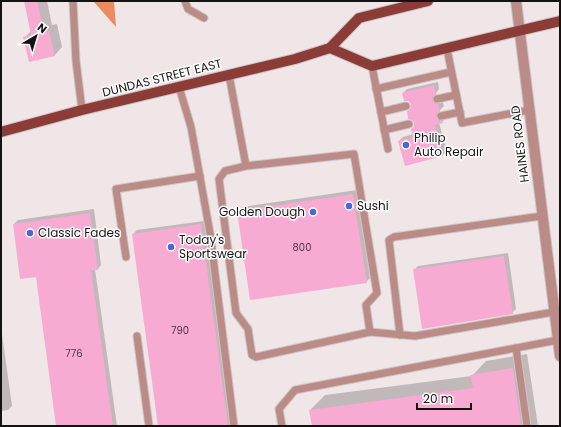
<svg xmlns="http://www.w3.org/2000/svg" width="561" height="427" font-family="Poppins,sans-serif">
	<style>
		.forest { fill: #ea8c60 }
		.shadow { fill: #0003 }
		.building { fill: #f7aad2 }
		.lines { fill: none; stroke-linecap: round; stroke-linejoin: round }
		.lane-casing { stroke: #cdc4c6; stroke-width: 9 }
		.street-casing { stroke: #cdc4c6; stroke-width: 12 }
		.primary-casing { stroke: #cdc4c6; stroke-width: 12 }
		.lane { stroke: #bb8c87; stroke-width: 7 }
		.street { stroke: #bb8c87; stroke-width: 10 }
		.primary { stroke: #8c3c37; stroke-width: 10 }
		.poi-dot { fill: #4967db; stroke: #fff; stroke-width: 1.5 }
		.labels { text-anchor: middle; stroke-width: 3; stroke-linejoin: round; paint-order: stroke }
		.number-label { font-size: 10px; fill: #4e3842 }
		.street-label { font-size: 12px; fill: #151212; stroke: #fff }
		.poi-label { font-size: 12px; fill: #151212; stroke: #fff; text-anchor: start }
	</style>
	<rect width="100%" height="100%" fill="#f0e6e8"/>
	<polygon class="forest" points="93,1 114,1 116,27"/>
	<g class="shadow">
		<polygon points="25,1 47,1 52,25 57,24 62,47 54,56 25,37 31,31"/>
		<polygon points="438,82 439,89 436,93 436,96 442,100 444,106 440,110 440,113 446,118 442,122 439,123 447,151 443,155 399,141 403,137 413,134 415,123 411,108 412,104 403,93 407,89"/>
		<polygon points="357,190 370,278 366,282 238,211 242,207"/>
		<polygon points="94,209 101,265 98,269 95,269 117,426 57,426 37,276 14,224 18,220"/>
		<polygon points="204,221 233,426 159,426 133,234 137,230"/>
		<polygon points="508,253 516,309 512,313 414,270 418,266"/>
		<polygon points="1,327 12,406 8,410 1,411"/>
		<polygon points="527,354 538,426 313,426 310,410 325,395 472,376 486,361"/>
	</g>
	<g class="building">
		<polygon points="24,1 37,1 44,32 49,31 55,56 29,62 23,37 31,35"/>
		<polygon points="434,85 436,94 432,97 432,100 435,104 438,104 440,111 436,114 436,117 439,121 442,121 443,123 435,125 443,156 405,166 398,141 413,137 411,129 414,126 414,123 412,120 408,119 407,111 410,109 411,104 408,101 404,101 402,93"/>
		<polygon points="353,194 367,283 250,300 237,211"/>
		<polygon points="90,213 98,270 91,270 113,426 56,426 36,277 20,279 13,224"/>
		<polygon points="201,224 228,426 158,426 132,234"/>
		<polygon points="504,256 513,314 422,329 413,269"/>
		<polygon points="513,368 521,426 312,426 309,410 473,388 470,375"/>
	</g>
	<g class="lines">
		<defs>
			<g id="lane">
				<polyline points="73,1 76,61 82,110"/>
				<polyline points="185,1 188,9 204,18"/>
				<polyline points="447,49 462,123 529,110"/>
				<polyline points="372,66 388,149"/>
				<polyline points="229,75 246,166 354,154 377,293 366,305 370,332 256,357 252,355 248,329 236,313 219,179 225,171 246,166"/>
				<polyline points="179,87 191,127 210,233 234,426"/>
				<polyline points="376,89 451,72"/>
				<polyline points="437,99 456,95"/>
				<polyline points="381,112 406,106"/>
				<polyline points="441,116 460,112"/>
				<polyline points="384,130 409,124"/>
				<polyline points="126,257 116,189 200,176"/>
				<polyline points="370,332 415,336 554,312"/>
				<polyline points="400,335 389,240 394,237 542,216"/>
				<polyline points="137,336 149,426"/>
				<polyline points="516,348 527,426"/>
				<polyline points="282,426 279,409 295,390 558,340"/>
			</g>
			<polyline id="street" points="516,1 560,356"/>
			<g id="primary">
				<polyline points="330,48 372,66 560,21"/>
				<polyline points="1,132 82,110 295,59 330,48 359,18 428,1"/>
			</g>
		</defs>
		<use href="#lane" class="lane-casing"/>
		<use href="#street" class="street-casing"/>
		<use href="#primary" class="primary-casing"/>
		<use href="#lane" class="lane"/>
		<use href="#street" class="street"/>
		<use href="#primary" class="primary"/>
	</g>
	<g class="poi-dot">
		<circle cx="406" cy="145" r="4"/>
		<circle cx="349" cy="206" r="4"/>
		<circle cx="313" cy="212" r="4"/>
		<circle cx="30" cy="233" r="4"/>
		<circle cx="171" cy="247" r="4"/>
	</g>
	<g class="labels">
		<g class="number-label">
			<text x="302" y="251">800</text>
			<text x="180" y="334">790</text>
			<text x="74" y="357">776</text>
		</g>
		<g class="street-label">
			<text transform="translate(162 78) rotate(-14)" y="4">DUNDAS STREET EAST</text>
			<text transform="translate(520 144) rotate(-97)" y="4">HAINES ROAD</text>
		</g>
		<g class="poi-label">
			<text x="414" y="142">Philip<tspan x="414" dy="14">Auto Repair</tspan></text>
			<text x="357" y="210">Sushi</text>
			<text x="305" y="216" text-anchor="end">Golden Dough</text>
			<text x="38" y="237">Classic Fades</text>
			<text x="179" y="244">Today's<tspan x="179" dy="14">Sportswear</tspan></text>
		</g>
	</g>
	<rect width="561" height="427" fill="none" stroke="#151212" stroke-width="4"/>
	<g transform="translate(36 36) rotate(38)" stroke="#ffffff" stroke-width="3" paint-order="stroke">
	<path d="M0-3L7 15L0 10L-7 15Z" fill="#151212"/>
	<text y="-6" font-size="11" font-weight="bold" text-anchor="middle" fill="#151212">N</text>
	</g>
	<path d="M417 403v6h54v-6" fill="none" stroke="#151212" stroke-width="2"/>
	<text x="423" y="403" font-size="12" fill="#151212" stroke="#ffffff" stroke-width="3" paint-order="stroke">20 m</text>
</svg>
